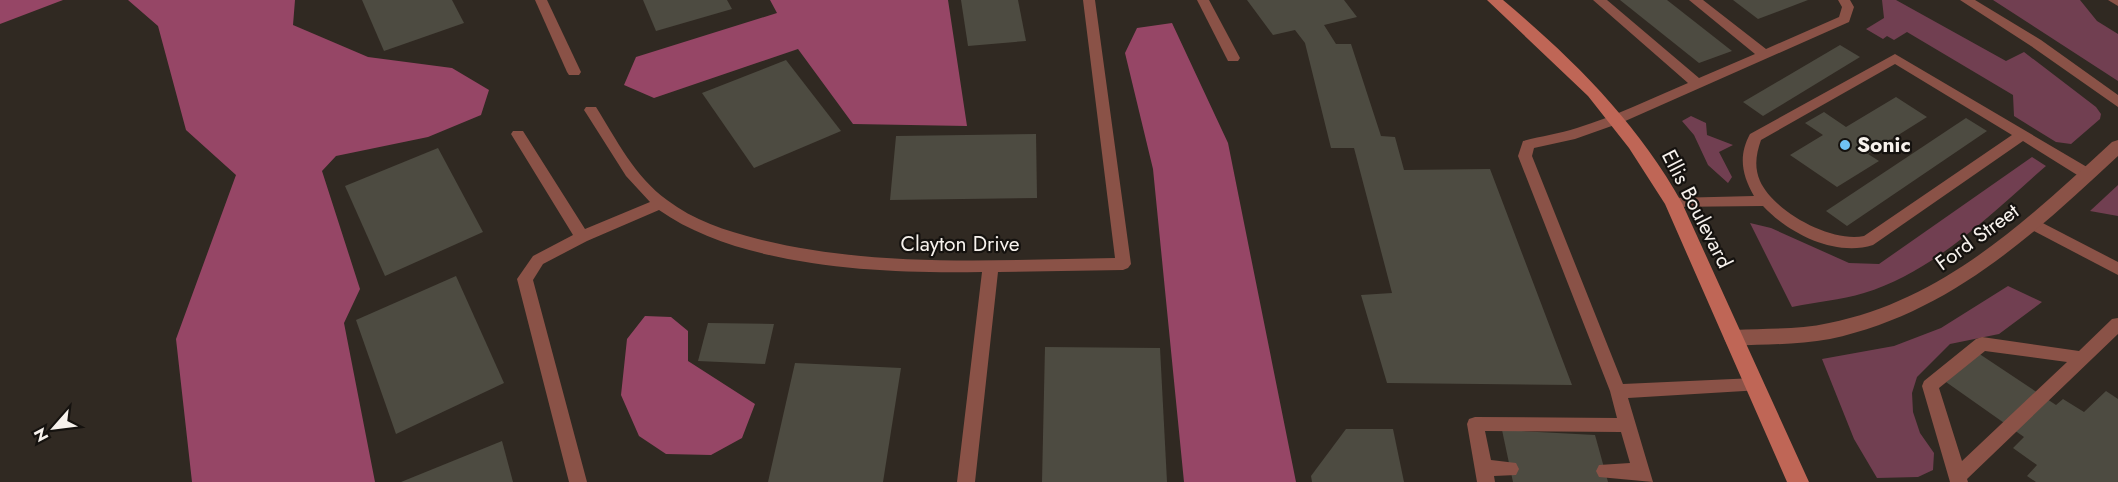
<svg xmlns="http://www.w3.org/2000/svg" width="2118" height="482" font-family="Jost,sans-serif">
	<style>
		.green { fill: #713f51 }
		.forest { fill: #964666 }
		.building { fill: #4d4b41 }
		.lines { fill: none; stroke-linecap: round; stroke-linejoin: round }
		.lane { fill: #8a5247; fill-rule: evenodd }
		.street { fill: #8a5247; fill-rule: evenodd }
		.secondary { fill: #bf6656; fill-rule: evenodd }
		.poi-dot { fill: #6fc2f4; stroke: #15120f; stroke-width: 2 }
		.labels { text-anchor: middle; stroke-width: 4.5; stroke-linejoin: round; paint-order: stroke }
		.poi-label { font-size: 21px; font-weight: bold; fill: #f7f2ed; stroke: #15120f; text-anchor: start }
		.street-label { font-size: 21px; fill: #f7f2ed; stroke: #15120f }
	</style>
	<rect width="100%" height="100%" fill="#302922"/>
	<g class="green">
		<polygon points="1882,0 1896,0 2006,61 2024,52 2096,107 2101,114 2100,119 2071,144 2056,142 2014,116 2013,95 1907,32 1894,40 1887,36 1883,39 1866,29 1884,18"/>
		<polygon points="1993,0 2080,0 2097,21 2118,34 2118,81"/>
		<polygon points="1691,116 1706,123 1707,135 1733,145 1719,152 1732,177 1728,183 1708,165 1694,135 1682,121"/>
		<path d="M2032 157 2046 166C1992 213 1934 272 1864 293 1841 300 1815 302 1792 307L1750 223 1771 228 1849 263 1879 264Z"/>
		<polygon points="2118,185 2118,216 2090,211"/>
		<polygon points="2008,286 2042,302 1999,334 1950,344 1917,377 1912,393 1913,412 1920,433 1934,453 1933,470 1918,477 1877,478 1854,439 1822,359 1894,346 1941,328"/>
	</g>
	<g class="forest">
		<polygon points="0,0 63,0 0,24"/>
		<polygon points="128,0 295,0 293,25 368,57 452,68 489,90 481,115 428,137 336,156 322,171 360,289 344,323 375,482 192,482 176,339 236,175 186,130 158,26"/>
		<polygon points="770,0 948,0 967,126 853,124 798,49 654,98 624,85 636,57 777,13"/>
		<polygon points="1172,23 1228,143 1296,482 1184,482 1153,169 1125,53 1137,28"/>
		<polygon points="645,316 671,317 688,331 688,361 755,404 742,438 711,455 666,454 639,436 621,395 627,339"/>
	</g>
	<g class="building">
		<polygon points="362,0 452,0 464,23 384,51"/>
		<polygon points="643,0 727,0 732,9 656,31"/>
		<polygon points="961,0 1018,0 1026,41 968,46"/>
		<polygon points="1247,0 1344,0 1357,17 1324,25 1336,44 1351,44 1381,136 1395,137 1404,170 1490,169 1572,385 1387,383 1361,295 1392,293 1354,148 1331,148 1305,43 1295,30 1273,35"/>
		<polygon points="1620,0 1667,0 1732,51 1699,63"/>
		<polygon points="1733,0 1808,0 1758,19"/>
		<polygon points="1840,45 1860,57 1763,116 1743,102"/>
		<polygon points="786,60 841,131 754,168 702,93"/>
		<polygon points="1896,97 1927,117 1868,154 1879,161 1837,187 1790,155 1823,135 1805,123 1824,112 1846,127"/>
		<polygon points="1966,118 1987,131 1847,226 1826,211"/>
		<polygon points="1036,134 1037,198 890,200 896,136"/>
		<polygon points="438,148 483,232 385,276 345,186"/>
		<polygon points="456,276 504,383 396,434 356,320"/>
		<polygon points="708,323 774,324 765,364 698,361"/>
		<polygon points="1045,347 1160,348 1167,482 1042,482"/>
		<polygon points="1978,353 2056,405 2063,399 2084,412 2106,391 2118,399 2118,482 2036,482 2027,476 2037,465 2013,448 2024,437 1946,382"/>
		<polygon points="795,363 901,368 883,482 768,482"/>
		<polygon points="1346,429 1393,429 1404,482 1312,482 1311,476"/>
		<polygon points="1502,430 1595,435 1608,482 1513,482"/>
		<polygon points="502,441 513,482 401,482"/>
	</g>
	<g class="lines">
		<g class="lane">
			<polygon points="535,0 547,0 581,72 579,75 569,75 567,72"/>
			<path d="M1083 0H1095L1131 264 1128 268 1123 270 998 272 975 482H957L982 272C885 274 741 268 659 210L587 241 543 264 533 280 587 482H569L517 279 533 256 573 235 511 134 513 131H523L585 229 650 202 626 176 586 113 584 110 586 107H596C616 139 635 177 667 200 693 220 726 231 758 239 875 268 995 260 1115 258Z"/>
			<polygon points="1197,0 1209,0 1240,58 1238,61 1228,61"/>
			<path d="M1593 0H1607L1699 78 1755 54 1689 0H1703L1766 49 1839 17 1842 7 1838 0H1850L1854 7 1849 22 1623 122 1575 139 1534 148 1532 156 1623 384 1755 378 1761 380 1763 385 1761 390 1628 398 1653 482 1599 477 1596 471 1599 465 1630 463 1621 432 1485 431 1491 460 1516 463 1519 469 1516 475 1494 476 1495 482H1477L1467 424 1469 419 1475 417 1617 418 1610 391 1518 156 1523 141C1541 136 1559 134 1577 128 1615 116 1651 99 1688 83Z"/>
			<polygon points="1960,0 1975,0 2041,40 2118,95 2118,107 2031,46"/>
			<polygon points="2108,0 2118,0 2118,6"/>
			<path d="M1895 54 2092 170 2094 174 2092 178H2082L2023 141 1873 245C1836 257 1789 234 1763 206L1668 207 1666 203 1668 199 1673 198 1754 196C1742 175 1738 156 1750 134ZM1895 64 2012 135 1864 236C1832 243 1774 212 1760 181 1754 167 1756 154 1761 140Z"/>
			<polygon points="2033,218 2118,262 2118,275 2028,228 2026,224 2028,220"/>
			<path d="M2118 318V334L1967 479 1968 482H1950L1922 386 1924 381 1976 339 1982 337 2079 351 2112 319ZM1985 351 2067 362 1962 461 1939 388Z"/>
		</g>
		<path class="street" d="M2118 140V156C2032 236 1948 314 1830 339 1798 345 1766 344 1734 346L1727 344 1724 338 1727 332 1734 330C1766 328 1798 330 1829 323 1944 300 2028 219 2112 142Z"/>
		<path class="secondary" d="M1487 0H1503C1573 59 1637 122 1682 203L1809 482H1787L1665 204 1629 148 1588 96Z"/>
	</g>
	<circle class="poi-dot" cx="1845" cy="145" r="6"/>
	<g class="labels">
		<g class="poi-label">
			<text x="1857" y="152">Sonic</text>
		</g>
		<g class="street-label">
			<text transform="translate(1697 209) rotate(63)" y="7">Ellis Boulevard</text>
			<text transform="translate(1977 237) rotate(-36)" y="7">Ford Street</text>
			<text x="960" y="251">Clayton Drive</text>
		</g>
	</g>
	<g transform="translate(54 428) rotate(242)" stroke="#15120f" stroke-width="4.5" paint-order="stroke">
	<path d="M0-4.5L10 22L0 15L-10 22Z" fill="#f7f2ed"/>
	<text y="-9" font-size="16" font-weight="bold" text-anchor="middle" fill="#f7f2ed">N</text>
	</g>
</svg>
